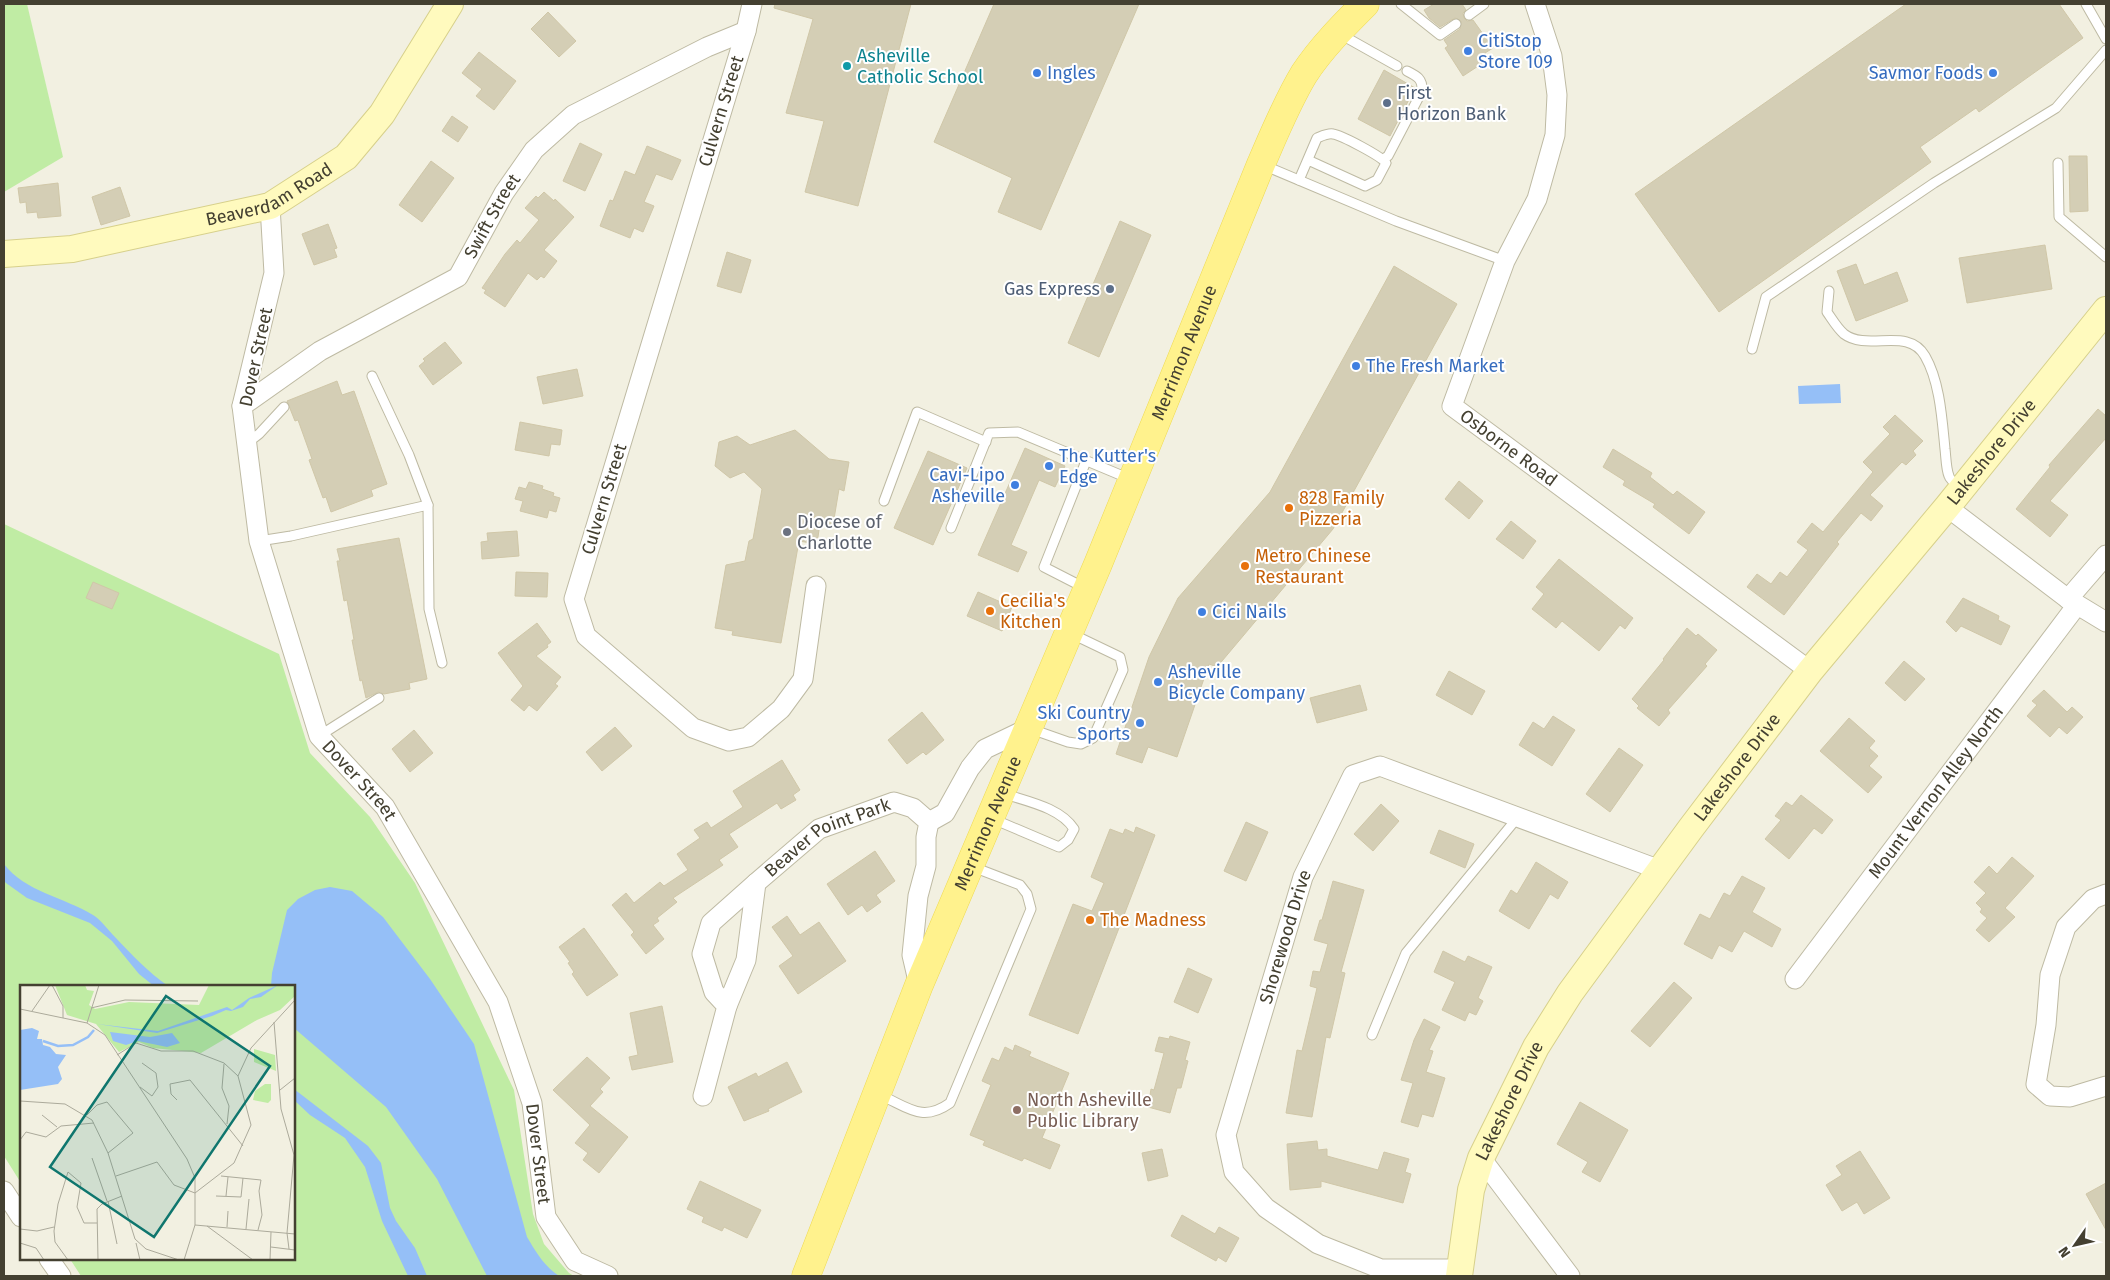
<svg xmlns="http://www.w3.org/2000/svg" width="2110" height="1280" font-family="'Fira Sans',sans-serif">
	<style>
		.green { fill: #c0eca4 }
		.water { fill: #95bff7 }
		.building { fill: #d4ceb5; stroke: #d0c7a8 }
		.lines { fill: none; stroke-linecap: round; stroke-linejoin: round }
		.lane-casing { stroke: #bebaa3; stroke-width: 11 }
		.street-casing { stroke: #bebaa3; stroke-width: 21 }
		.secondary-casing { stroke: #d7d08b; stroke-width: 28 }
		.primary-casing { stroke: #efda52; stroke-width: 29 }
		.lane { stroke: #fff; stroke-width: 9 }
		.street { stroke: #fff; stroke-width: 19 }
		.secondary { stroke: #fffabe; stroke-width: 26 }
		.primary { stroke: #fff28d; stroke-width: 28 }
		.shop-dot { fill: #3f7fe0; stroke: #fff; stroke-width: 2 }
		.culture-dot { fill: #0f9aa8; stroke: #fff; stroke-width: 2 }
		.service-dot { fill: #5c6f8a; stroke: #fff; stroke-width: 2 }
		.food-dot { fill: #e8710a; stroke: #fff; stroke-width: 2 }
		.worship-dot { fill: #6b7280; stroke: #fff; stroke-width: 2 }
		.education-dot { fill: #8d6e63; stroke: #fff; stroke-width: 2 }
		.labels { text-anchor: middle; stroke-width: 4; stroke-linejoin: round; paint-order: stroke }
		.shop-label { font-size: 18px; fill: #366cbe; stroke: #fff; text-anchor: start }
		.culture-label { font-size: 18px; fill: #0d838f; stroke: #fff; text-anchor: start }
		.service-label { font-size: 18px; fill: #4e5e75; stroke: #fff; text-anchor: start }
		.street-label { font-size: 18px; fill: #444031; stroke: #fff }
		.food-label { font-size: 18px; fill: #c56008; stroke: #fff; text-anchor: start }
		.worship-label { font-size: 18px; fill: #5b616d; stroke: #fff; text-anchor: start }
		.education-label { font-size: 18px; fill: #785e54; stroke: #fff; text-anchor: start }
		.inset-river { fill: none; stroke: #95bff7; stroke-width: 2.5 }
		.inset-road { fill: none; stroke: #acaa9b; stroke-width: 1 }
		.view { fill: #0f766e; fill-opacity: 0.15; stroke: #0f766e; stroke-width: 2.5 }
		.inset-edge { fill: none; stroke: #444031; stroke-width: 2.5 }
	</style>
	<rect width="100%" height="100%" fill="#f2f0e1"/>
	<g class="green">
		<polygon points="4,4 27,4 63,157 4,192"/>
		<polygon points="4,524 279,654 310,753 370,817 415,883 514,1090 533,1214 544,1244 569,1273 574,1276 81,1276 70,1259 294,1259 294,986 21,986 21,1183 4,1156"/>
	</g>
	<g class="water">
		<polygon points="1840,384 1841,403 1799,404 1798,386"/>
		<path d="M4 864C25 892 64 897 93 915 101 920 108 930 115 937 132 955 148 972 168 986H154L139 974 112 941 90 923 27 898 6 883 4 881Z"/>
		<path d="M330 887 352 891 383 917 430 979 474 1044 527 1237C536 1252 544 1266 559 1276H487L437 1179 386 1107 294 1028V986H271L272 973 287 910 298 899 315 890Z"/>
		<polygon points="294,1089 368,1146 381,1163 390,1208 396,1221 415,1248 427,1276 408,1276 382,1221 365,1167 345,1138 310,1115 294,1100"/>
	</g>
	<g class="building">
		<polygon points="775,4 911,4 858,206 805,192 824,121 786,113 813,19 774,8"/>
		<polygon points="994,4 1139,4 1041,230 998,212 1012,178 934,142"/>
		<polygon points="1434,4 1462,4 1466,10 1463,13 1464,18 1467,21 1473,20 1493,48 1485,53 1489,59 1463,76 1445,48 1448,46 1444,40 1460,29 1461,21 1455,18 1440,27 1429,18 1424,10"/>
		<polygon points="1906,4 2059,4 2083,38 1979,112 1976,108 1920,147 1931,162 1719,312 1635,194"/>
		<polygon points="548,12 576,41 559,57 531,29"/>
		<polygon points="479,52 516,81 494,110 476,96 482,89 462,73"/>
		<polygon points="1384,70 1415,88 1390,136 1358,119"/>
		<polygon points="452,116 468,127 458,142 442,131"/>
		<polygon points="580,143 602,154 585,191 563,181"/>
		<polygon points="647,146 681,160 672,180 656,174 644,202 654,206 643,232 634,228 630,238 600,226 610,200 613,201 625,171 635,175"/>
		<polygon points="2069,156 2087,156 2088,211 2070,212"/>
		<polygon points="431,161 454,178 422,222 399,205"/>
		<polygon points="58,183 61,216 38,218 37,212 27,213 26,202 20,203 18,188"/>
		<polygon points="120,187 130,216 101,225 92,197"/>
		<polygon points="544,192 554,201 555,199 574,217 544,250 557,261 544,278 541,276 537,280 528,273 505,307 484,293 486,290 482,288 505,254 517,240 520,243 539,220 525,208 536,196 538,198"/>
		<polygon points="1120,221 1151,235 1099,357 1068,343"/>
		<polygon points="328,224 337,248 334,249 337,257 314,265 302,234"/>
		<polygon points="2045,245 2052,289 1967,303 1959,258"/>
		<polygon points="727,252 751,260 741,293 717,286"/>
		<polygon points="1856,264 1864,285 1897,272 1908,301 1856,321 1837,271"/>
		<polygon points="1394,266 1457,304 1333,529 1217,667 1209,664 1177,757 1148,747 1142,763 1116,754 1149,657 1178,598 1270,492"/>
		<polygon points="445,342 462,363 433,385 419,366 425,361 423,359"/>
		<polygon points="577,369 583,396 543,404 537,377"/>
		<polygon points="337,381 342,395 354,391 387,484 371,490 373,496 331,512 326,497 323,498 309,460 312,459 298,420 295,421 287,401"/>
		<polygon points="2098,409 2106,416 2106,438 2050,501 2068,515 2050,537 2016,509 2050,467 2049,465"/>
		<polygon points="1895,415 1923,441 1913,451 1916,455 1906,465 1902,462 1870,495 1883,506 1871,521 1861,513 1837,542 1839,544 1784,615 1747,587 1757,574 1771,584 1780,572 1787,577 1808,550 1797,542 1812,523 1823,532 1873,472 1863,462 1890,434 1883,427"/>
		<polygon points="520,422 562,430 560,445 551,444 549,456 515,450"/>
		<polygon points="795,430 829,459 849,462 844,491 839,489 833,525 820,523 817,544 799,541 781,643 732,635 733,631 715,628 726,565 745,561 749,541 753,539 762,489 744,472 730,478 715,466 719,442 737,436 750,445"/>
		<polygon points="1025,448 1065,466 1055,487 1039,480 1011,545 1027,552 1018,572 978,555"/>
		<polygon points="1613,449 1652,473 1650,477 1673,495 1677,491 1705,512 1689,534 1653,507 1655,504 1623,485 1625,481 1603,467"/>
		<polygon points="928,451 967,468 933,545 894,528"/>
		<polygon points="1459,481 1483,501 1469,519 1445,499"/>
		<polygon points="529,482 543,486 542,489 554,493 553,496 560,498 556,512 549,510 547,518 520,511 523,501 515,499 519,487 526,489"/>
		<polygon points="1511,521 1536,541 1523,559 1496,539"/>
		<polygon points="517,531 519,556 482,559 481,542 488,541 487,533"/>
		<polygon points="399,538 427,679 409,683 410,689 384,694 378,692 366,698 362,680 360,681 352,640 354,640 347,600 344,601 337,561 340,561 337,549"/>
		<polygon points="1559,559 1633,618 1625,629 1620,625 1599,651 1562,621 1556,628 1532,609 1544,594 1536,587"/>
		<polygon points="516,572 548,573 547,597 515,596"/>
		<polygon points="93,582 119,593 112,609 86,598"/>
		<polygon points="978,592 1012,607 1002,631 967,616"/>
		<polygon points="1963,598 1999,616 1998,620 2010,626 2001,645 1961,626 1956,632 1946,622"/>
		<polygon points="537,623 551,642 547,645 548,647 536,656 561,677 555,684 558,686 537,711 529,705 524,711 511,700 523,686 498,653"/>
		<polygon points="1687,628 1696,636 1698,634 1717,650 1705,664 1707,666 1668,710 1670,713 1659,726 1637,708 1639,706 1632,699 1664,660 1663,659"/>
		<polygon points="1904,661 1925,679 1905,701 1885,683"/>
		<polygon points="1449,671 1485,691 1472,715 1436,695"/>
		<polygon points="1360,685 1367,710 1317,723 1310,698"/>
		<polygon points="2044,690 2067,712 2072,707 2083,717 2067,734 2059,727 2050,737 2027,716 2037,705 2032,701"/>
		<polygon points="922,712 944,740 926,755 923,752 907,764 888,740"/>
		<polygon points="1553,716 1575,730 1552,766 1519,745 1533,722 1544,729"/>
		<polygon points="1849,718 1875,741 1869,748 1878,756 1869,766 1882,777 1868,793 1820,751"/>
		<polygon points="615,727 632,746 602,771 586,752"/>
		<polygon points="414,730 433,753 410,772 392,749"/>
		<polygon points="1619,748 1643,765 1610,812 1586,794"/>
		<polygon points="782,760 800,790 793,795 796,800 781,809 777,803 729,834 738,847 719,860 723,865 673,898 677,902 657,918 659,921 653,925 664,939 646,954 631,935 634,932 612,905 626,893 634,903 660,882 664,886 688,870 677,854 700,838 694,830 707,822 711,828 743,807 733,791"/>
		<polygon points="1801,795 1833,820 1822,834 1814,828 1789,859 1765,839 1781,820 1775,816 1786,802 1792,806"/>
		<polygon points="1381,804 1399,821 1373,851 1354,834"/>
		<polygon points="1246,822 1268,832 1246,881 1224,871"/>
		<polygon points="1136,827 1155,835 1078,1034 1029,1015 1073,904 1092,911 1104,883 1091,877 1110,829 1123,834 1125,829 1134,833"/>
		<polygon points="1439,830 1474,844 1465,868 1430,853"/>
		<polygon points="875,851 895,881 876,895 881,902 867,912 862,905 848,915 827,884"/>
		<polygon points="2012,857 2034,876 2005,908 2015,917 1989,942 1976,930 1987,918 1980,912 1982,909 1976,903 1986,893 1974,882 1989,866 1997,874"/>
		<polygon points="1536,862 1568,882 1558,899 1550,894 1529,929 1499,911 1511,890 1517,894"/>
		<polygon points="1742,876 1765,888 1752,912 1781,929 1772,947 1744,931 1732,952 1719,945 1712,959 1684,944 1700,914 1710,919 1724,893 1730,896"/>
		<polygon points="1333,881 1364,890 1341,972 1345,973 1330,1038 1326,1037 1312,1117 1286,1113 1297,1050 1302,1051 1317,988 1310,986 1313,971 1320,972 1328,944 1314,940 1320,920 1322,920"/>
		<polygon points="787,916 800,935 819,922 846,961 798,994 779,966 793,956 772,927"/>
		<polygon points="584,928 618,975 587,996 572,974 574,972 568,963 570,962 559,947"/>
		<polygon points="1443,951 1465,962 1468,956 1492,967 1478,998 1483,1001 1476,1015 1469,1012 1465,1021 1442,1010 1455,982 1434,972"/>
		<polygon points="1188,968 1212,979 1198,1013 1174,1002"/>
		<polygon points="1674,982 1692,998 1650,1047 1631,1031"/>
		<polygon points="662,1006 673,1062 632,1070 629,1057 638,1055 630,1013"/>
		<polygon points="1424,1019 1440,1027 1429,1050 1433,1051 1426,1072 1445,1078 1433,1117 1422,1114 1418,1127 1401,1122 1413,1083 1401,1080 1414,1040"/>
		<polygon points="1170,1036 1190,1042 1185,1060 1188,1061 1181,1088 1177,1088 1170,1113 1148,1107 1151,1089 1154,1090 1164,1053 1155,1051 1159,1037 1169,1039"/>
		<polygon points="1015,1045 1031,1052 1029,1056 1069,1073 1042,1138 1060,1145 1050,1169 1024,1158 1022,1161 983,1145 985,1141 970,1135 991,1085 982,1081 992,1058 999,1061 1005,1047 1013,1051"/>
		<polygon points="587,1057 610,1078 600,1089 603,1092 590,1106 628,1137 599,1173 583,1160 588,1153 575,1143 590,1125 553,1090"/>
		<polygon points="787,1062 802,1092 768,1109 769,1111 744,1121 728,1087 756,1073 758,1077"/>
		<polygon points="1580,1102 1628,1130 1600,1182 1582,1172 1588,1162 1557,1144"/>
		<polygon points="1317,1141 1318,1150 1327,1149 1327,1156 1378,1170 1384,1152 1409,1159 1405,1172 1411,1174 1403,1203 1321,1181 1321,1187 1290,1190 1287,1144"/>
		<polygon points="1162,1149 1168,1176 1148,1181 1142,1153"/>
		<polygon points="1860,1151 1890,1198 1864,1214 1857,1202 1842,1211 1826,1185 1842,1175 1836,1166"/>
		<polygon points="700,1181 761,1210 747,1238 724,1227 722,1231 702,1222 704,1217 687,1209"/>
		<polygon points="2106,1183 2106,1230 2086,1194"/>
		<polygon points="1182,1215 1215,1234 1219,1227 1239,1238 1226,1262 1218,1257 1216,1261 1171,1236"/>
	</g>
	<g class="lines">
		<defs>
			<g id="lane">
				<polyline points="1401,4 1440,35 1456,24"/>
				<polyline points="2086,4 2106,39"/>
				<polyline points="1469,15 1484,4"/>
				<polyline points="1340,34 1397,66"/>
				<path d="M1383 159 1388 156 1422 91C1423 79 1417 76 1407 71"/>
				<polyline points="2058,163 2059,217 2106,257"/>
				<polyline points="1263,165 1396,221 1505,261"/>
				<path d="M1299 180 1317 138C1322 136 1328 133 1333 134 1341 135 1381 156 1386 163L1377 180 1365 186 1308 160"/>
				<path d="M1829 291 1827 312C1832 319 1837 328 1844 334 1868 352 1908 326 1925 356 1940 382 1942 419 1945 449 1946 457 1946 469 1949 476 1950 480 1956 484 1960 487"/>
				<polyline points="1752,349 1766,297 1934,183 2056,108 2106,50"/>
				<polyline points="372,376 409,455 428,505"/>
				<polyline points="247,443 259,434 284,407"/>
				<polyline points="884,501 917,412 986,442"/>
				<polyline points="951,528 989,433 1018,432 1130,479"/>
				<polyline points="259,541 291,536 428,505 429,609 442,663"/>
				<polyline points="1085,588 1044,567 1086,461"/>
				<polyline points="1031,729 1068,742 1081,744 1093,738 1123,670 1120,657 1072,634"/>
				<polyline points="319,736 379,698"/>
				<path d="M993 819 1059 847 1068 840 1074 829C1060 807 1025 801 1002 793"/>
				<polyline points="1372,1035 1406,953 1518,817"/>
				<path d="M880 1095C908 1107 922 1123 950 1103L1031 909 1027 894 1020 885 973 867"/>
			</g>
			<g id="street">
				<polyline points="752,4 746,31 574,599 586,636 693,728 729,741 748,737 781,709 803,679 816,586"/>
				<path id="s1" d="M1535 4 1552 56 1557 95 1555 135 1537 199 1505 261 1452 406 1810 671"/>
				<path id="s2" d="M270 206 274 273 242 406 259 541 319 736 385 807 498 1002 532 1103 546 1217 575 1261 608 1276"/>
				<path id="s3" d="M242 406 320 351 458 277 504 193 534 150 573 115 707 47 746 31"/>
				<polyline points="1947,507 2068,599 2106,622"/>
				<polyline points="2068,599 2106,555"/>
				<polyline points="929,822 945,813 970,768 985,749 1029,728"/>
				<polyline points="2106,894 2093,899 2066,927 2050,975 2046,1025 2036,1084 2050,1096 2070,1097 2106,1086"/>
				<path id="s4" d="M1795 979 2077 605"/>
				<polyline points="727,1006 746,960 756,883"/>
				<path id="s5" d="M703 1096 727 1006 714 992 702 954 711 923 756 883 819 829 894 802 913 808 929 822 926 837V866L918 896 912 955 919 985"/>
				<polyline points="1481,1158 1570,1276"/>
				<polyline points="4,1191 21,1217"/>
				<polyline points="49,1259 61,1276"/>
				<path id="s6" d="M1459 1269H1381L1318 1244 1266 1208 1234 1172 1226 1135 1303 877 1353 775 1380 766 1660 870"/>
			</g>
			<g id="secondary">
				<path id="s7" d="M4 254 72 249 270 206 346 157 382 114 450 4"/>
				<path id="s8" d="M1459 1276 1471 1190 1481 1158 1536 1047 1570 993 1691 828 1810 671 1947 507 2106 310"/>
			</g>
			<g id="primary">
				<path id="s9" d="M806 1276 919 985 1098 564 1261 164C1274 134 1287 102 1304 74 1321 48 1344 25 1365 4"/>
			</g>
		</defs>
		<use href="#lane" class="lane-casing"/>
		<use href="#street" class="street-casing"/>
		<use href="#secondary" class="secondary-casing"/>
		<use href="#primary" class="primary-casing"/>
		<use href="#lane" class="lane"/>
		<use href="#street" class="street"/>
		<use href="#secondary" class="secondary"/>
		<use href="#primary" class="primary"/>
	</g>
	<g class="shop-dot">
		<circle cx="1468" cy="51" r="5"/>
		<circle cx="1037" cy="73" r="5"/>
		<circle cx="1993" cy="73" r="5"/>
		<circle cx="1356" cy="366" r="5"/>
		<circle cx="1049" cy="466" r="5"/>
		<circle cx="1015" cy="485" r="5"/>
		<circle cx="1202" cy="612" r="5"/>
		<circle cx="1158" cy="682" r="5"/>
		<circle cx="1140" cy="723" r="5"/>
	</g>
	<circle class="culture-dot" cx="847" cy="66" r="5"/>
	<g class="service-dot">
		<circle cx="1387" cy="103" r="5"/>
		<circle cx="1110" cy="289" r="5"/>
	</g>
	<g class="food-dot">
		<circle cx="1289" cy="508" r="5"/>
		<circle cx="1245" cy="566" r="5"/>
		<circle cx="990" cy="611" r="5"/>
		<circle cx="1090" cy="920" r="5"/>
	</g>
	<circle class="worship-dot" cx="787" cy="532" r="5"/>
	<circle class="education-dot" cx="1017" cy="1110" r="5"/>
	<g class="labels">
		<g class="shop-label">
			<text x="1478" y="47">CitiStop<tspan x="1478" dy="21">Store 109</tspan></text>
			<text x="1047" y="79">Ingles</text>
			<text x="1983" y="79" text-anchor="end">Savmor Foods</text>
			<text x="1366" y="372">The Fresh Market</text>
			<text x="1059" y="462">The Kutter's<tspan x="1059" dy="21">Edge</tspan></text>
			<text x="1005" y="481" text-anchor="end">Cavi-Lipo<tspan x="1005" dy="21">Asheville</tspan></text>
			<text x="1212" y="618">Cici Nails</text>
			<text x="1168" y="678">Asheville<tspan x="1168" dy="21">Bicycle Company</tspan></text>
			<text x="1130" y="719" text-anchor="end">Ski Country<tspan x="1130" dy="21">Sports</tspan></text>
		</g>
		<g class="culture-label">
			<text x="857" y="62">Asheville<tspan x="857" dy="21">Catholic School</tspan></text>
		</g>
		<g class="service-label">
			<text x="1397" y="99">First<tspan x="1397" dy="21">Horizon Bank</tspan></text>
			<text x="1100" y="295" text-anchor="end">Gas Express</text>
		</g>
		<g class="street-label">
			<text transform="translate(721 111) rotate(-73)" y="6">Culvern Street</text>
			<text dy="6" stroke="none"><textPath href="#s7" startOffset="274">Beaverdam Road</textPath></text>
			<text dy="6" stroke="none"><textPath href="#s3" startOffset="322">Swift Street</textPath></text>
			<text dy="6" stroke="none"><textPath href="#s9" startOffset="998">Merrimon Avenue</textPath></text>
			<text transform="translate(256 357) rotate(-78)" y="6">Dover Street</text>
			<text dy="6" stroke="none"><textPath href="#s1" startOffset="495">Osborne Road</textPath></text>
			<text dy="6" stroke="none"><textPath href="#s8" startOffset="994">Lakeshore Drive</textPath></text>
			<text transform="translate(604 499) rotate(-73)" y="6">Culvern Street</text>
			<text dy="6" stroke="none"><textPath href="#s8" startOffset="589">Lakeshore Drive</textPath></text>
			<text dy="6" stroke="none"><textPath href="#s2" startOffset="604">Dover Street</textPath></text>
			<text dy="6" stroke="none"><textPath href="#s4" startOffset="234">Mount Vernon Alley North</textPath></text>
			<text dy="6" stroke="none"><textPath href="#s9" startOffset="488">Merrimon Avenue</textPath></text>
			<text dy="6" stroke="none"><textPath href="#s5" startOffset="331">Beaver Point Park</textPath></text>
			<text dy="6" stroke="none"><textPath href="#s6" startOffset="502">Shorewood Drive</textPath></text>
			<text dy="6" stroke="none"><textPath href="#s8" startOffset="184">Lakeshore Drive</textPath></text>
			<text dy="6" stroke="none"><textPath href="#s2" startOffset="1024">Dover Street</textPath></text>
		</g>
		<g class="food-label">
			<text x="1299" y="504">828 Family<tspan x="1299" dy="21">Pizzeria</tspan></text>
			<text x="1255" y="562">Metro Chinese<tspan x="1255" dy="21">Restaurant</tspan></text>
			<text x="1000" y="607">Cecilia's<tspan x="1000" dy="21">Kitchen</tspan></text>
			<text x="1100" y="926">The Madness</text>
		</g>
		<g class="worship-label">
			<text x="797" y="528">Diocese of<tspan x="797" dy="21">Charlotte</tspan></text>
		</g>
		<g class="education-label">
			<text x="1027" y="1106">North Asheville<tspan x="1027" dy="21">Public Library</tspan></text>
		</g>
	</g>
	<g transform="translate(20 985)">
		<rect width="275" height="275" fill="#f2f0e1"/>
		<path d="M35 0H65L67 5 74 6 69 20 75 24 109 17 179 20 189 0H275V11L260 25 237 35 181 68 133 63 119 57 99 67 76 39 47 30ZM234 64 255 70 256 86 234 77ZM245 99H251V115L248 118 233 115 235 106Z" fill="#c0eca4"/>
		<path d="M258 0 241 12 230 14 223 22 211 26 206 25 192 31 137 48 77 39 138 46 207 22 212 25 229 13ZM12 43 19 46 17 54H22L23 60 30 62 36 69 46 70 38 82 42 94 38 99 0 105V45ZM90 47 130 52 152 48 160 58 147 62 118 56 106 60 93 56Z" fill="#95bff7"/>
		<path class="inset-river" d="M23 56 38 61 53 60 68 52 74 45"/>
		<path class="inset-road" d="M32 0 43 21V33M71 23 105 15 178 16M0 24 67 38 85 50 167 174 175 193V240L164 275M12 26 30 0M254 37 261 124 274 170 267 248 269 264M67 38 79 0M97 70 116 58 141 66H173L204 78 218 91M204 79 202 103 209 121 207 139M120 102 132 111 138 102 136 88 122 78M260 105 275 93M157 115 151 109 150 99 170 95 223 161M0 116 45 119 72 135 88 168 115 254 126 264 159 275M22 130 37 142M67 130 77 120 87 117 113 148 88 168M0 155 6 147 26 152 41 141 74 138M72 173 87 216M96 191 137 177 154 200 175 208 214 178 231 140 218 91 231 63 275 15M201 191 241 195 239 206 242 230 238 245M196 211 221 212 223 193M206 211 208 192M88 216 97 259M175 240 275 249M187 241 233 275M207 242 208 226M0 244 17 246 34 242M226 244 229 214M0 258 16 263 24 275M116 258 120 275M251 262 275 265M48 275 35 257 34 246 38 219 48 187 61 198 57 222 64 238H77M78 275 77 224 82 219 102 211M250 275 251 247"/>
		<path class="view" d="M146 11 250 81 134 252 30 182Z"/>
		<rect width="275" height="275" class="inset-edge"/>
	</g>
	<rect width="2110" height="1280" fill="none" stroke="#444031" stroke-width="10"/>
	<g transform="translate(2075 1245) rotate(236)" stroke="#ffffff" stroke-width="4" paint-order="stroke">
	<path d="M0-4L9 19L0 12L-9 19Z" fill="#444031"/>
	<text y="-8" font-size="14" font-weight="bold" text-anchor="middle" fill="#444031">N</text>
	</g>
</svg>
